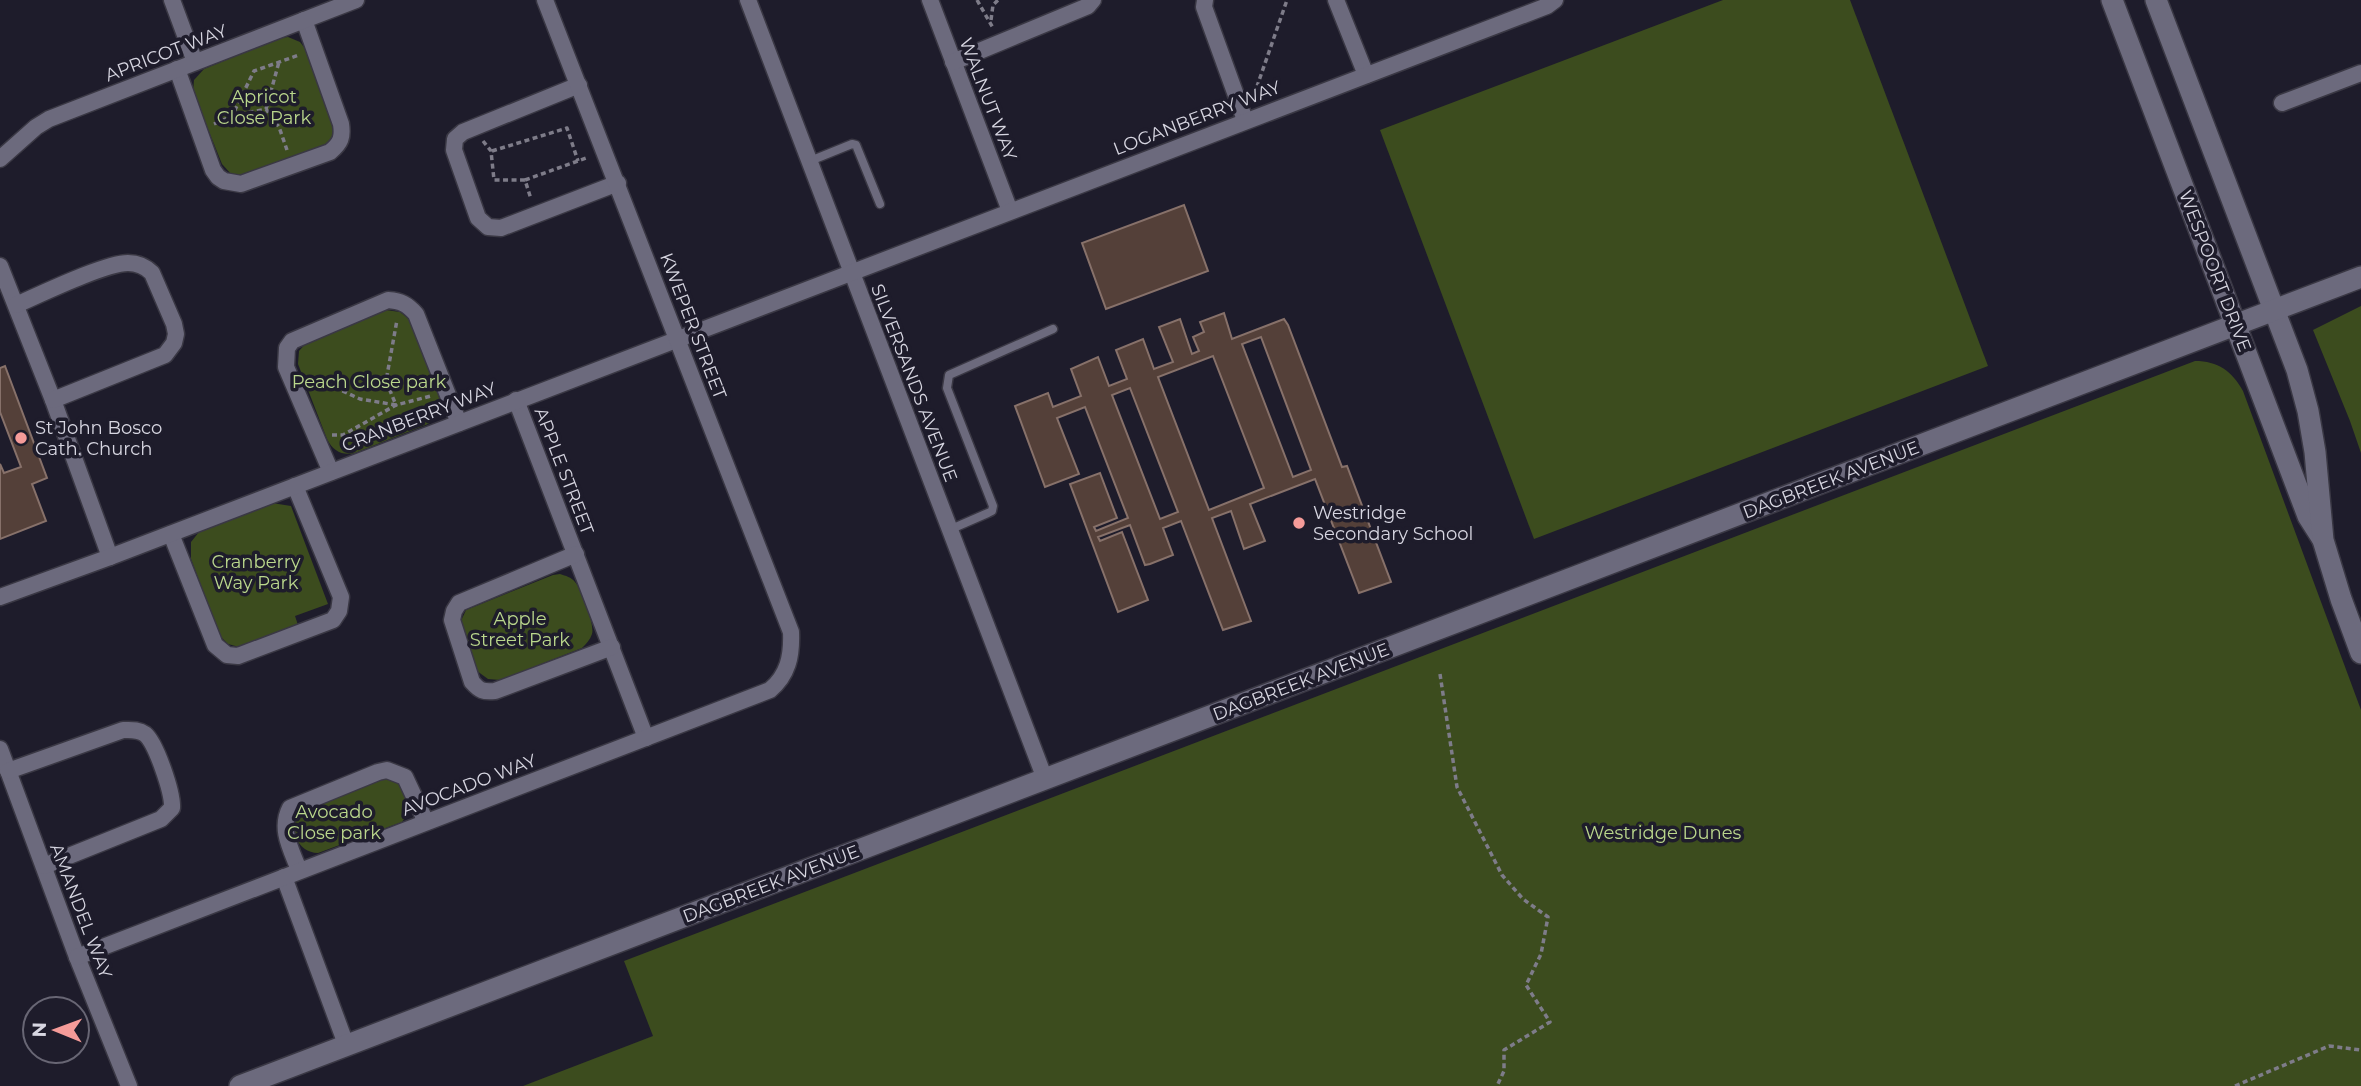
<svg xmlns="http://www.w3.org/2000/svg" width="2361" height="1086" font-family="Montserrat,sans-serif">
	<style>
		.green { fill: #3c4c1e }
		.building { fill: #544039; stroke: #87716a; stroke-width: 2; fill-rule: evenodd }
		.lines { fill: none; stroke-linecap: round; stroke-linejoin: round }
		.lane-casing { stroke: #3a3844; stroke-width: 11 }
		.street-casing { stroke: #3a3844; stroke-width: 19 }
		.secondary-casing { stroke: #3a3844; stroke-width: 24 }
		.path { stroke: #7e7c89; stroke-width: 3.5; stroke-dasharray: 5 3.5; stroke-linecap: butt }
		.lane { stroke: #6c6a7d; stroke-width: 8 }
		.street { stroke: #6c6a7d; stroke-width: 16 }
		.secondary { stroke: #6c6a7d; stroke-width: 21 }
		.poi-dot { fill: #f59b99; stroke: #1e1c2b; stroke-width: 2.5 }
		.labels { text-anchor: middle; stroke-width: 7; stroke-linejoin: round; paint-order: stroke }
		.street-label { font-size: 18px; fill: #d7d6e1; stroke: #1e1c2b }
		.park-label { font-size: 18px; fill: #bad78c; stroke: #1e1c2b }
		.poi-label { font-size: 18px; fill: #d7d6e1; stroke: #1e1c2b; text-anchor: start }
	</style>
	<rect width="100%" height="100%" fill="#1e1c2b"/>
	<g class="green">
		<polygon points="1723,0 1850,0 1988,366 1534,539 1380,130"/>
		<polygon points="288,37 300,42 307,51 335,124 334,137 326,145 238,177 231,174 222,164 193,92 194,80 204,69 280,38"/>
		<polygon points="2361,306 2361,453 2350,421 2313,330"/>
		<path d="M386 310 400 312 410 320 440 400C441 411 438 418 428 424L355 453C342 456 333 451 327 439L298 364 299 351 307 342Z"/>
		<path d="M2195 361C2218 361 2232 371 2243 391L2361 710V1086H523L653 1036 624 961Z"/>
		<polygon points="272,503 291,506 328,604 295,616 298,625 239,647 228,644 220,636 191,559 191,542 199,532"/>
		<path d="M560 574C566 576 571 577 575 582 582 589 595 625 592 634 590 640 586 644 582 648L500 680 488 679 477 671 461 630 460 623 466 610 553 575Z"/>
		<path d="M383 778C406 778 416 805 402 822L318 853C297 853 287 827 300 811Z"/>
	</g>
	<g class="building">
		<polygon points="1184,205 1208,271 1106,309 1082,243"/>
		<path d="M1224 313 1232 339 1284 319 1288 325 1342 467 1347 466 1391 582 1359 593 1315 479 1250 504 1265 541 1244 549 1231 511 1212 518 1251 621 1223 630 1181 521 1163 528 1173 555 1150 564 1145 565 1130 525 1098 537 1100 541 1122 532 1148 600 1118 612 1070 484 1100 473 1117 518 1094 527 1096 531 1128 518 1085 407 1057 418 1079 474 1045 487 1015 406 1048 393 1053 407 1081 396 1071 369 1098 357 1109 386 1127 379 1116 350 1143 339 1154 369 1173 362 1159 327 1180 319 1192 354 1199 351 1193 337 1204 332 1200 322ZM1261 337 1311 470 1293 477 1242 344ZM1213 356 1264 488 1209 510 1158 377ZM1130 388 1178 512 1160 519 1112 395Z"/>
		<polygon points="5,366 47,478 32,484 46,521 0,539 0,464 4,473 21,467 0,412 0,368"/>
	</g>
	<g class="lines">
		<defs>
			<g id="lane">
				<polyline points="810,161 852,144 856,145 880,204"/>
				<polyline points="949,530 988,513 992,511 993,506 947,388 949,375 1053,329"/>
			</g>
			<g id="street">
				<polyline points="172,0 195,62"/>
				<polyline points="748,0 1045,779"/>
				<polyline points="930,0 1010,211"/>
				<polyline points="1205,0 1204,7 1245,120"/>
				<polyline points="1336,0 1366,75"/>
				<polyline points="953,62 1088,6 1093,0"/>
				<path d="M177 69 213 170 218 177 224 181 241 184 330 152C341 143 343 137 341 124L304 20"/>
				<polyline points="579,85 463,132 455,139 454,150 478,218 488,227 501,228 618,183"/>
				<polyline points="2282,103 2361,73"/>
				<polyline points="0,159 36,127 49,119 356,0"/>
				<polyline points="0,266 53,400 110,557"/>
				<path d="M16 305C41 294 105 263 128 263 138 263 146 267 152 273L174 324 176 334 174 343 165 355 53 400"/>
				<polyline points="516,400 646,738"/>
				<path d="M331 472 286 367 287 348 292 341 388 300C401 301 407 304 416 314L459 423"/>
				<polyline points="171,534 215,645 227,655 238,656 333,620 339,611 341,597 295,486"/>
				<path d="M576 554 459 603 454 611 452 620 472 682C480 691 483 692 495 691L612 647"/>
				<polyline points="0,597 110,557 1547,6 1555,0"/>
				<polyline points="0,749 77,957 129,1086"/>
				<path d="M8 771 123 730C131 730 138 729 145 734 156 743 173 793 172 808L161 819 44 866"/>
				<path d="M299 870C291 849 279 829 290 808L378 772 387 770 405 777 426 822"/>
				<polyline points="284,877 347,1047"/>
				<path d="M77 957 770 690C788 675 792 656 791 632L545 0"/>
			</g>
			<g id="secondary">
				<polyline points="2112,0 2308,516 2322,538"/>
				<polyline points="2156,0 2297,370 2308,411 2315,452 2323,540 2341,599 2361,653"/>
				<polyline points="240,1086 2361,277"/>
			</g>
		</defs>
		<use href="#lane" class="lane-casing"/>
		<use href="#street" class="street-casing"/>
		<use href="#secondary" class="secondary-casing"/>
		<g class="path">
			<polyline points="977,0 993,28"/>
			<polyline points="991,20 993,5 998,0"/>
			<polyline points="1254,95 1287,0"/>
			<polyline points="266,109 279,62"/>
			<polyline points="232,116 266,109 279,127 287,150"/>
			<polyline points="214,124 232,116 254,71 299,55"/>
			<polyline points="483,141 491,151 494,180 525,180 531,199"/>
			<polyline points="492,151 567,128 578,161"/>
			<polyline points="525,180 589,157"/>
			<polyline points="311,382 319,380 360,399 396,405 386,381 397,320"/>
			<polyline points="332,435 343,435 396,405 431,396"/>
			<polyline points="1440,674 1457,787 1502,875 1523,899 1548,917 1541,954 1526,985 1550,1022 1504,1050 1504,1071 1497,1086"/>
			<polyline points="2235,1086 2329,1046 2361,1050"/>
		</g>
		<use href="#lane" class="lane"/>
		<use href="#street" class="street"/>
		<use href="#secondary" class="secondary"/>
	</g>
	<g class="poi-dot">
		<circle cx="21" cy="438" r="7"/>
		<circle cx="1299" cy="523" r="7"/>
	</g>
	<g class="labels">
		<g class="street-label">
			<text transform="translate(166 53) rotate(-21)" y="6">APRICOT WAY</text>
			<text transform="translate(988 99) rotate(69)" y="6">WALNUT WAY</text>
			<text transform="translate(1197 118) rotate(-21)" y="6">LOGANBERRY WAY</text>
			<text transform="translate(2215 271) rotate(69)" y="6">WESPOORT DRIVE</text>
			<text transform="translate(693 326) rotate(69)" y="6">KWEPER STREET</text>
			<text transform="translate(914 383) rotate(69)" y="6">SILVERSANDS AVENUE</text>
			<text transform="translate(419 417) rotate(-21)" y="6">CRANBERRY WAY</text>
			<text transform="translate(564 471) rotate(69)" y="6">APPLE STREET</text>
			<text transform="translate(1831 480) rotate(-21)" y="6">DAGBREEK AVENUE</text>
			<text transform="translate(1301 682) rotate(-21)" y="6">DAGBREEK AVENUE</text>
			<text transform="translate(469 785) rotate(-21)" y="6">AVOCADO WAY</text>
			<text transform="translate(771 884) rotate(-21)" y="6">DAGBREEK AVENUE</text>
			<text transform="translate(81 911) rotate(69)" y="6">AMANDEL WAY</text>
		</g>
		<g class="park-label">
			<text x="264" y="103">Apricot<tspan x="264" dy="21">Close Park</tspan></text>
			<text x="369" y="388">Peach Close park</text>
			<text x="256" y="568">Cranberry<tspan x="256" dy="21">Way Park</tspan></text>
			<text x="520" y="625">Apple<tspan x="520" dy="21">Street Park</tspan></text>
			<text x="334" y="818">Avocado<tspan x="334" dy="21">Close park</tspan></text>
			<text x="1663" y="839">Westridge Dunes</text>
		</g>
		<g class="poi-label">
			<text x="35" y="434">St John Bosco<tspan x="35" dy="21">Cath. Church</tspan></text>
			<text x="1313" y="519">Westridge<tspan x="1313" dy="21">Secondary School</tspan></text>
		</g>
	</g>
	<g transform="translate(56 1030) rotate(271)"><circle r="33" fill="#1e1c2b" stroke="#686674" stroke-width="2"/>
	<path d="M0-5L12 26L0 18L-12 26Z" fill="#f59b99"/>
	<text y="-10" font-size="19" font-weight="bold" text-anchor="middle" fill="#d7d6e1">N</text>
	</g>
</svg>
